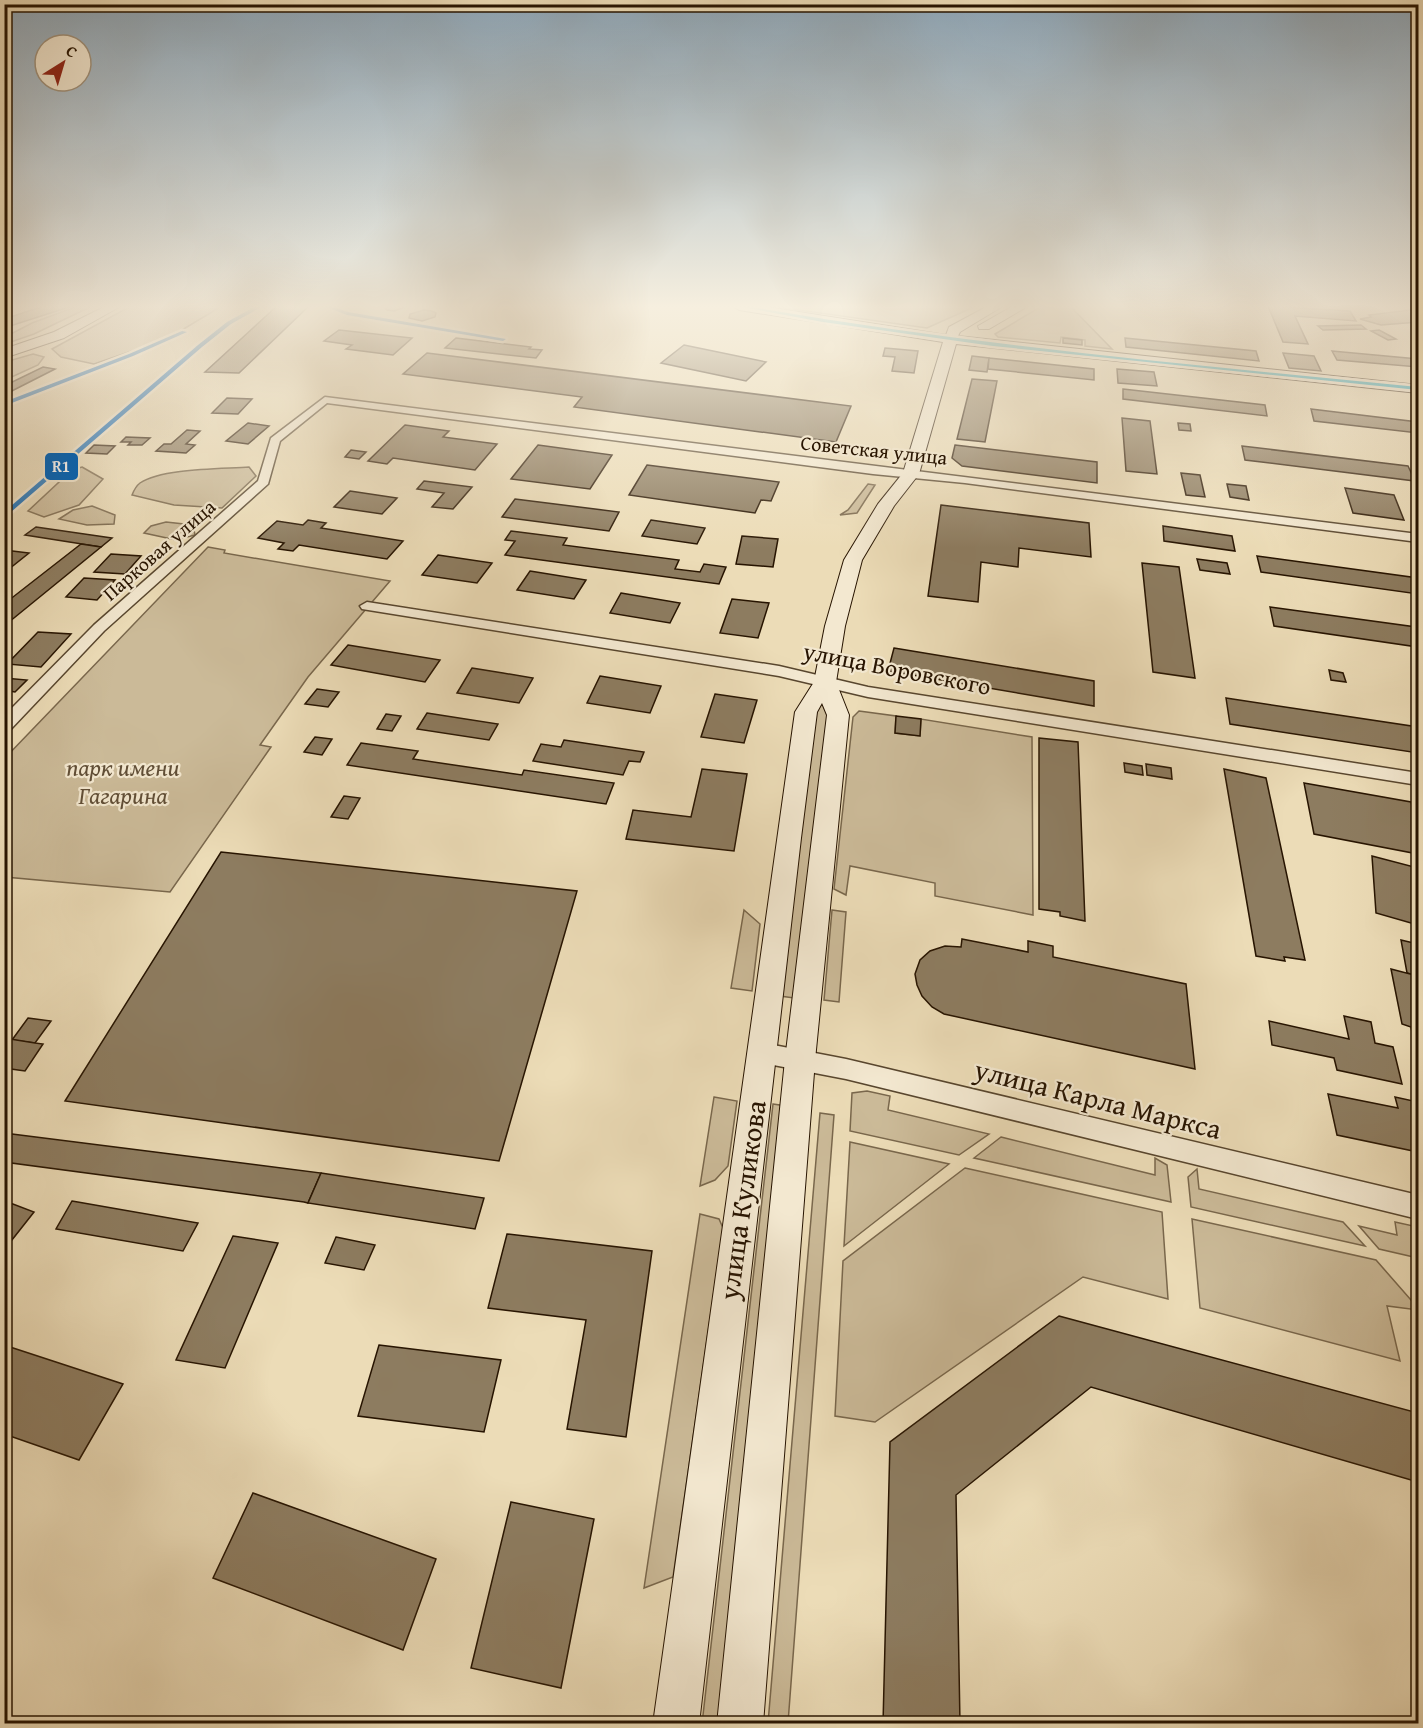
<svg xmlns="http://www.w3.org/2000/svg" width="1423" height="1728" font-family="'Gentium Book Plus',serif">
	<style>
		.green { fill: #cbba98; stroke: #79674c; stroke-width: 1.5 }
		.building { fill: #8d7c60; stroke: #271401; stroke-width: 1.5 }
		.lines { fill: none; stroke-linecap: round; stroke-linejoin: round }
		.street-casing { stroke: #58462e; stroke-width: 3 }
		.secondary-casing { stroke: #271401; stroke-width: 2 }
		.street { fill: #f3e8d0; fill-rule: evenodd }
		.secondary { fill: #f3e8d0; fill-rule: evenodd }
		.bus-1-casing { stroke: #f3e8d0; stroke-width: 5 }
		.bus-1 { fill: #02a2c4; fill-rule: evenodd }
		.rail-1-casing { stroke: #f3e8d0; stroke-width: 5 }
		.rail-1 { fill: #0065bd; fill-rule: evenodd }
		.labels { text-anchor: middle; stroke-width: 4.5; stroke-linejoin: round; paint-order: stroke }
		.far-street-label { font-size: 20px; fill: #271401; stroke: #f3e8d0 }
		.street-label { font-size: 24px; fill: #271401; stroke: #f3e8d0 }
		.park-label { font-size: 24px; font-style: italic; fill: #604e36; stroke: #f3e8d0 }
		.near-street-label { font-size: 28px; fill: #271401; stroke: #f3e8d0 }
		.line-badge { stroke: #f3e8d0; stroke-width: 2 }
		.badge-label { font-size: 16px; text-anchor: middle; font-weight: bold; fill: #fff }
	</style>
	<rect width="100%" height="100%" fill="#ecdcb7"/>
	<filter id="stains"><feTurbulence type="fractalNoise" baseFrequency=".00333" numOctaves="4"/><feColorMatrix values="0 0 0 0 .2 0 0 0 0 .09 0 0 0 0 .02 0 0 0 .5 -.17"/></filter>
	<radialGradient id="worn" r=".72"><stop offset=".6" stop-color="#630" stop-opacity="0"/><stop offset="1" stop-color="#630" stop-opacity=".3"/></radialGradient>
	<g class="green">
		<polygon points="78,306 92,306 34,334 5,344 5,337 32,323"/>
		<polygon points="131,306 222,306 167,339 94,364 61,357 52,349"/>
		<polygon points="770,306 976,306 927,328"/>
		<polygon points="1042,306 1070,306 1112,349 1085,346 1085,340 1061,337 1060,343 998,337 995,334"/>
		<polygon points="33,354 44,357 38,365 5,380 5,362"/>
		<polygon points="82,467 103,479 79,505 44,517 28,511 72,470"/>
		<path d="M249 467 256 476 222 508 174 505 132 495C134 490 136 486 140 483 162 468 222 469 249 467Z"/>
		<polygon points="868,484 875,485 857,513 840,515 848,510"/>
		<polygon points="92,506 115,515 114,524 87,525 59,519 73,510"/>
		<polygon points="166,522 193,525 195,535 176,540 144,533 151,526"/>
		<polygon points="208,547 225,550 224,553 390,581 308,677 260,745 271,747 170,892 5,877 4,759"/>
		<polygon points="816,704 829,706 794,998 780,996"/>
		<polygon points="859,711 896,716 895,733 920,736 921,719 1032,737 1033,915 935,896 935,883 850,866 846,895 834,889 853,717"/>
		<polygon points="744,910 760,924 752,991 731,988"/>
		<polygon points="832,910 846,912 839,1002 824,1000"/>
		<polygon points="867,1091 890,1096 888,1110 989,1134 959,1155 850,1131 852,1093"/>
		<polygon points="714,1097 737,1101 728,1166 715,1180 700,1186"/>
		<polygon points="773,1104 786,1106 721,1723 702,1724"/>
		<polygon points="820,1113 834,1115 788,1723 768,1723"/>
		<polygon points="1001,1137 1155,1175 1155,1158 1167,1165 1171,1202 974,1158"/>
		<polygon points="850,1142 949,1164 844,1246"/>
		<polygon points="965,1168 1162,1212 1168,1299 1083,1277 875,1422 835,1416 843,1261"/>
		<polygon points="1197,1169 1199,1189 1343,1222 1365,1246 1191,1207 1188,1177"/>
		<polygon points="700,1214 719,1219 723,1228 673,1577 644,1588"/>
		<polygon points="1192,1219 1376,1260 1418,1308 1418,1310 1387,1306 1400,1361 1200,1308"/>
		<polygon points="1395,1222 1418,1227 1418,1258 1379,1249 1359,1226 1397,1235"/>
	</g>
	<g class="building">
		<polygon points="44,306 72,306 4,328 4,319"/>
		<polygon points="277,306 309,306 239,373 205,372"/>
		<polygon points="383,306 408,306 394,311 387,310"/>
		<polygon points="1268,306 1350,311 1356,321 1295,316 1308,344 1283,342"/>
		<polygon points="1418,309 1418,322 1381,325 1360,319 1371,317 1369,315"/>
		<polygon points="424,310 432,311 436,313 435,317 422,321 409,318 410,314"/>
		<polygon points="1361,325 1366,329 1323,330 1318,326"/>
		<polygon points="339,330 412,338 393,355 346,349 352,345 324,341"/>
		<polygon points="1379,330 1396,339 1388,340 1371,331"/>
		<polygon points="456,338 531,347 529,349 542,350 536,358 445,348"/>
		<polygon points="1063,338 1082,340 1082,345 1063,343"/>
		<polygon points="1125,338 1256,351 1259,361 1126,347"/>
		<polygon points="684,345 766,362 746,381 661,363"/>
		<polygon points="885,348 918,351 914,373 892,371 895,357 883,356"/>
		<polygon points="1332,351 1418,359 1418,367 1337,360"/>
		<polygon points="427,353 851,406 836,442 574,407 582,397 403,374"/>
		<polygon points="1283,353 1314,356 1321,371 1289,368"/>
		<polygon points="972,356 989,358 987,372 969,370"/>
		<polygon points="989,358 1094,369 1094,380 988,369"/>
		<polygon points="43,367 55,369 4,395 4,386"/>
		<polygon points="1117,369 1154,372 1157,386 1118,383"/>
		<polygon points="972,379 997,381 985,442 957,439"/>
		<polygon points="1123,389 1265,405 1267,416 1123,399"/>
		<polygon points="227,398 252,399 238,414 212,413"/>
		<polygon points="1311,409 1418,422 1418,433 1314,421"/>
		<polygon points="1122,418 1150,421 1157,474 1126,471"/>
		<polygon points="248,423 269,426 248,444 226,441"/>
		<polygon points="1178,423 1190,424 1191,431 1179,430"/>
		<polygon points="405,425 449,431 443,437 497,444 475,470 393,458 387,464 368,461"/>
		<polygon points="187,430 200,431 186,444 195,445 186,453 156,451 164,444 171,444"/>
		<polygon points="126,437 150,438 142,445 128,445 131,442 121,442"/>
		<polygon points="94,445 115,446 107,454 86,453"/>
		<polygon points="538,445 612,455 590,489 511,479"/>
		<polygon points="955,445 1097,462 1097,483 962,466 952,458"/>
		<polygon points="1242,446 1408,466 1415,481 1245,460"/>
		<polygon points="351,450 366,452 359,459 345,457"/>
		<polygon points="647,465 779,482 771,501 761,500 755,513 629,495"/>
		<polygon points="1181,473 1200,475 1205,497 1186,495"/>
		<polygon points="424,481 472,487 453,509 432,507 444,493 417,489"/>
		<polygon points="1227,484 1246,486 1249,500 1230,497"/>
		<polygon points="1345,488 1394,495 1404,520 1353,513"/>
		<polygon points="350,491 397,498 382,514 334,507"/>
		<polygon points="515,499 619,512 609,531 502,517"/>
		<polygon points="941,505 1089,523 1091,557 1019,548 1018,567 981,562 978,602 928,596"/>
		<polygon points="308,520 326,523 321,528 403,541 387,559 299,545 293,551 278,549 284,543 258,538 277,521 303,525"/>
		<polygon points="651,520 705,528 697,544 642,536"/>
		<polygon points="1163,526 1232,536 1235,551 1164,541"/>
		<polygon points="36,527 112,538 101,547 25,535"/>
		<polygon points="511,531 567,538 563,545 679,560 675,569 700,572 704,564 726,567 719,584 505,555 515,541 505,540"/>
		<polygon points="742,536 778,539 773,567 736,564"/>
		<polygon points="81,544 101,547 9,622 4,621 4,604"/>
		<polygon points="4,550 29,553 4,573"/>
		<polygon points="111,554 141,556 125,574 94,572"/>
		<polygon points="438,555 492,563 477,583 422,575"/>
		<polygon points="1257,556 1418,578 1418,594 1261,572"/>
		<polygon points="1197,559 1227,563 1230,574 1200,570"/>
		<polygon points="1142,563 1179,567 1195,678 1153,672"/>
		<polygon points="530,571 586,580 574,599 517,590"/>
		<polygon points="84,578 115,580 97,600 66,597"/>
		<polygon points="621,593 680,603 670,623 610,613"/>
		<polygon points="732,599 769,603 758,638 720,633"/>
		<polygon points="1270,607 1416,627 1418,647 1274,626"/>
		<polygon points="38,632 71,634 41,667 7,664"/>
		<polygon points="348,645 440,660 425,682 331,665"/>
		<polygon points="894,648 1094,681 1094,706 888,671"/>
		<polygon points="472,668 503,673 533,678 519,703 457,693"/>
		<polygon points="1329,670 1343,673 1346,682 1331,680"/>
		<polygon points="600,676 661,686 650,713 587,703"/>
		<polygon points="4,678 27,680 15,692 4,690"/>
		<polygon points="317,689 339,692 328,707 305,704"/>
		<polygon points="715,694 757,700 744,743 701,737"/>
		<polygon points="1226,698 1418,727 1418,753 1230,724"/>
		<polygon points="427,713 498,724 489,740 417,729"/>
		<polygon points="386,714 401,716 392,731 377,729"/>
		<polygon points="896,716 921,719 920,736 895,733"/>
		<polygon points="315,737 332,739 322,755 304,752"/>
		<polygon points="1039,738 1078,742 1085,921 1060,916 1060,912 1039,909"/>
		<polygon points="564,740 644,752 640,762 629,761 623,775 533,761 541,744 561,747"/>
		<polygon points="361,743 418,751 413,759 522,775 524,770 614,783 606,804 347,765"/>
		<polygon points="1124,763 1142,766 1143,775 1125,772"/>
		<polygon points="1146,764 1171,768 1172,779 1147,775"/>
		<polygon points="702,769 747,774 734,851 626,839 633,810 691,817"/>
		<polygon points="1224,769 1266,778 1305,960 1284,957 1285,961 1256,956"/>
		<polygon points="1304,783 1411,802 1418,828 1418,854 1314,834"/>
		<polygon points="344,796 360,798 348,819 331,817"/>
		<polygon points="221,852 577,891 499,1161 65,1101"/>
		<polygon points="1372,856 1418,868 1418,925 1376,913"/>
		<polygon points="962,939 1028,952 1028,941 1053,946 1053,957 1186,984 1195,1069 944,1014 932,1007 922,996 917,985 915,974 920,960 930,951 945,946 961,947"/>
		<polygon points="1401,940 1418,944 1418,976 1407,973"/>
		<polygon points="1391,969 1418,976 1418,1062 1411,1027 1402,1024"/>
		<polygon points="1344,1016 1371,1022 1375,1043 1393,1047 1402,1084 1337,1070 1334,1058 1272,1045 1269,1021 1349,1039"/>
		<polygon points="28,1018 51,1021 35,1043 12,1040"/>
		<polygon points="4,1038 35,1043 43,1044 25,1071 4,1068"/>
		<polygon points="1328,1094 1398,1108 1395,1097 1418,1102 1418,1152 1337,1135"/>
		<polygon points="4,1133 321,1173 308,1203 304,1202 4,1162"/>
		<polygon points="321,1173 484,1198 475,1229 308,1203"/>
		<polygon points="5,1201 34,1212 4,1250 4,1202"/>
		<polygon points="72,1201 198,1223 183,1251 56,1229"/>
		<polygon points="507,1234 652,1251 626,1437 567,1429 586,1320 488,1308"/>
		<polygon points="233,1236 278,1243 225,1368 176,1360"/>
		<polygon points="336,1237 375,1245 364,1270 325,1263"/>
		<polygon points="1059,1316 1418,1413 1418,1482 1091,1387 956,1495 960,1724 883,1724 890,1442"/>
		<polygon points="4,1345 123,1384 79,1460 4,1434"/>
		<polygon points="379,1345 501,1360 484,1432 358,1416"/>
		<polygon points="253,1493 436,1559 403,1650 213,1578"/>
		<polygon points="511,1502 594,1519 561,1688 471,1668"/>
	</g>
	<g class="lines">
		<defs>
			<g id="street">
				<polygon points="325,397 1418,534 1418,542 965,483 873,474 327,403 280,441 268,484 104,631 10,730 4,731 4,716 94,625 258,481 271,438"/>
				<polygon points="367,602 779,666 868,687 1418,773 1418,785 868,697 779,676 362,609 360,606"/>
				<polygon points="763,1043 846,1059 1418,1195 1418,1219 846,1079 763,1063 756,1060 752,1053 756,1046"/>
			</g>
			<g id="secondary">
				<polygon points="106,306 121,306 64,338 4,358 4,349 54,332"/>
				<polygon points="733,306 760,306 946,335 949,327 988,306 1003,306 960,332 958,336 1418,385 1418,393 956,344 919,474 894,506 862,560 845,626 836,682 849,715 815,1060 763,1724 717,1724 785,1060 827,715 822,703 817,712 801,838 699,1724 653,1724 795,712 814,682 825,626 844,560 878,504 903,473 943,342 739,310"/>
				<polygon points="1013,306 1028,306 989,329 979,329 978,326"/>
			</g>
		</defs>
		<use href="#street" class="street-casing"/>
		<use href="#secondary" class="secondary-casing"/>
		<use href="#street" class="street"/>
		<use href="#secondary" class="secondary"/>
		<defs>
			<path id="bus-1" d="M737 306H746C968 345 1193 365 1418 387V390L993 346 823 322Z"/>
		</defs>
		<use href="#bus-1" class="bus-1-casing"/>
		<use href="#bus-1" class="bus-1"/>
		<defs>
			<g id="rail-1">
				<polygon points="256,306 263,306 231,324 202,347 4,518 4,512 198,345 227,322"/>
				<polygon points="324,306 331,306 348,312 506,339 503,341 347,315"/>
				<polygon points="182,331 187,332 133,356 4,406 4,402 129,354"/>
			</g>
		</defs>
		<use href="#rail-1" class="rail-1-casing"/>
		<use href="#rail-1" class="rail-1"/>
	</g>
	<linearGradient id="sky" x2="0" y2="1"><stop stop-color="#8fa9bc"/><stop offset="0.56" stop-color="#f6efdf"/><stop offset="1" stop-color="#f6efdf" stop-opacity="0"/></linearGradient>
	<rect width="1423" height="548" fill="url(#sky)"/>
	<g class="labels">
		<g class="far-street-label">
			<text transform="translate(874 450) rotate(6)" y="7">Советская улица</text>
			<text transform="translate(159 550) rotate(-41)" y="7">Парковая улица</text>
		</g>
		<g class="street-label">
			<text transform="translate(897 669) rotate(11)" y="8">улица Воровского</text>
		</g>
		<g class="park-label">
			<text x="123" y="776">парк имени<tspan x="123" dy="28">Гагарина</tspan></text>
		</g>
		<g class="near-street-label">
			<text transform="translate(1098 1099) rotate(14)" y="10">улица Карла Маркса</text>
			<text transform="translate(742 1200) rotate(-82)" y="10">улица Куликова</text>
		</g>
	</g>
	<rect class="line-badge" x="44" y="452" width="35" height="29" rx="6" fill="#0065bd"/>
	<g class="badge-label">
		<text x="61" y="472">R1</text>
	</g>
	<rect width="1423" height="1728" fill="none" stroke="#ecdcb7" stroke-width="24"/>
	<rect x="6" y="6" width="1411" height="1716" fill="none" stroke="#271401" stroke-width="3"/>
	<rect x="12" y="12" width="1399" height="1704" fill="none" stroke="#271401" stroke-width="1.5"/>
	<g transform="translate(63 63) rotate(37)"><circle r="28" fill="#f3e8d0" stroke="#a1937d" stroke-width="1.5"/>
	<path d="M0-4.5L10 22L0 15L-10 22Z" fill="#8f2418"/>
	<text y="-9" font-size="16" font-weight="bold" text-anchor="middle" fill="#271401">С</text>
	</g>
	<rect width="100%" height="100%" filter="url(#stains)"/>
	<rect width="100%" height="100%" fill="url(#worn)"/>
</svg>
